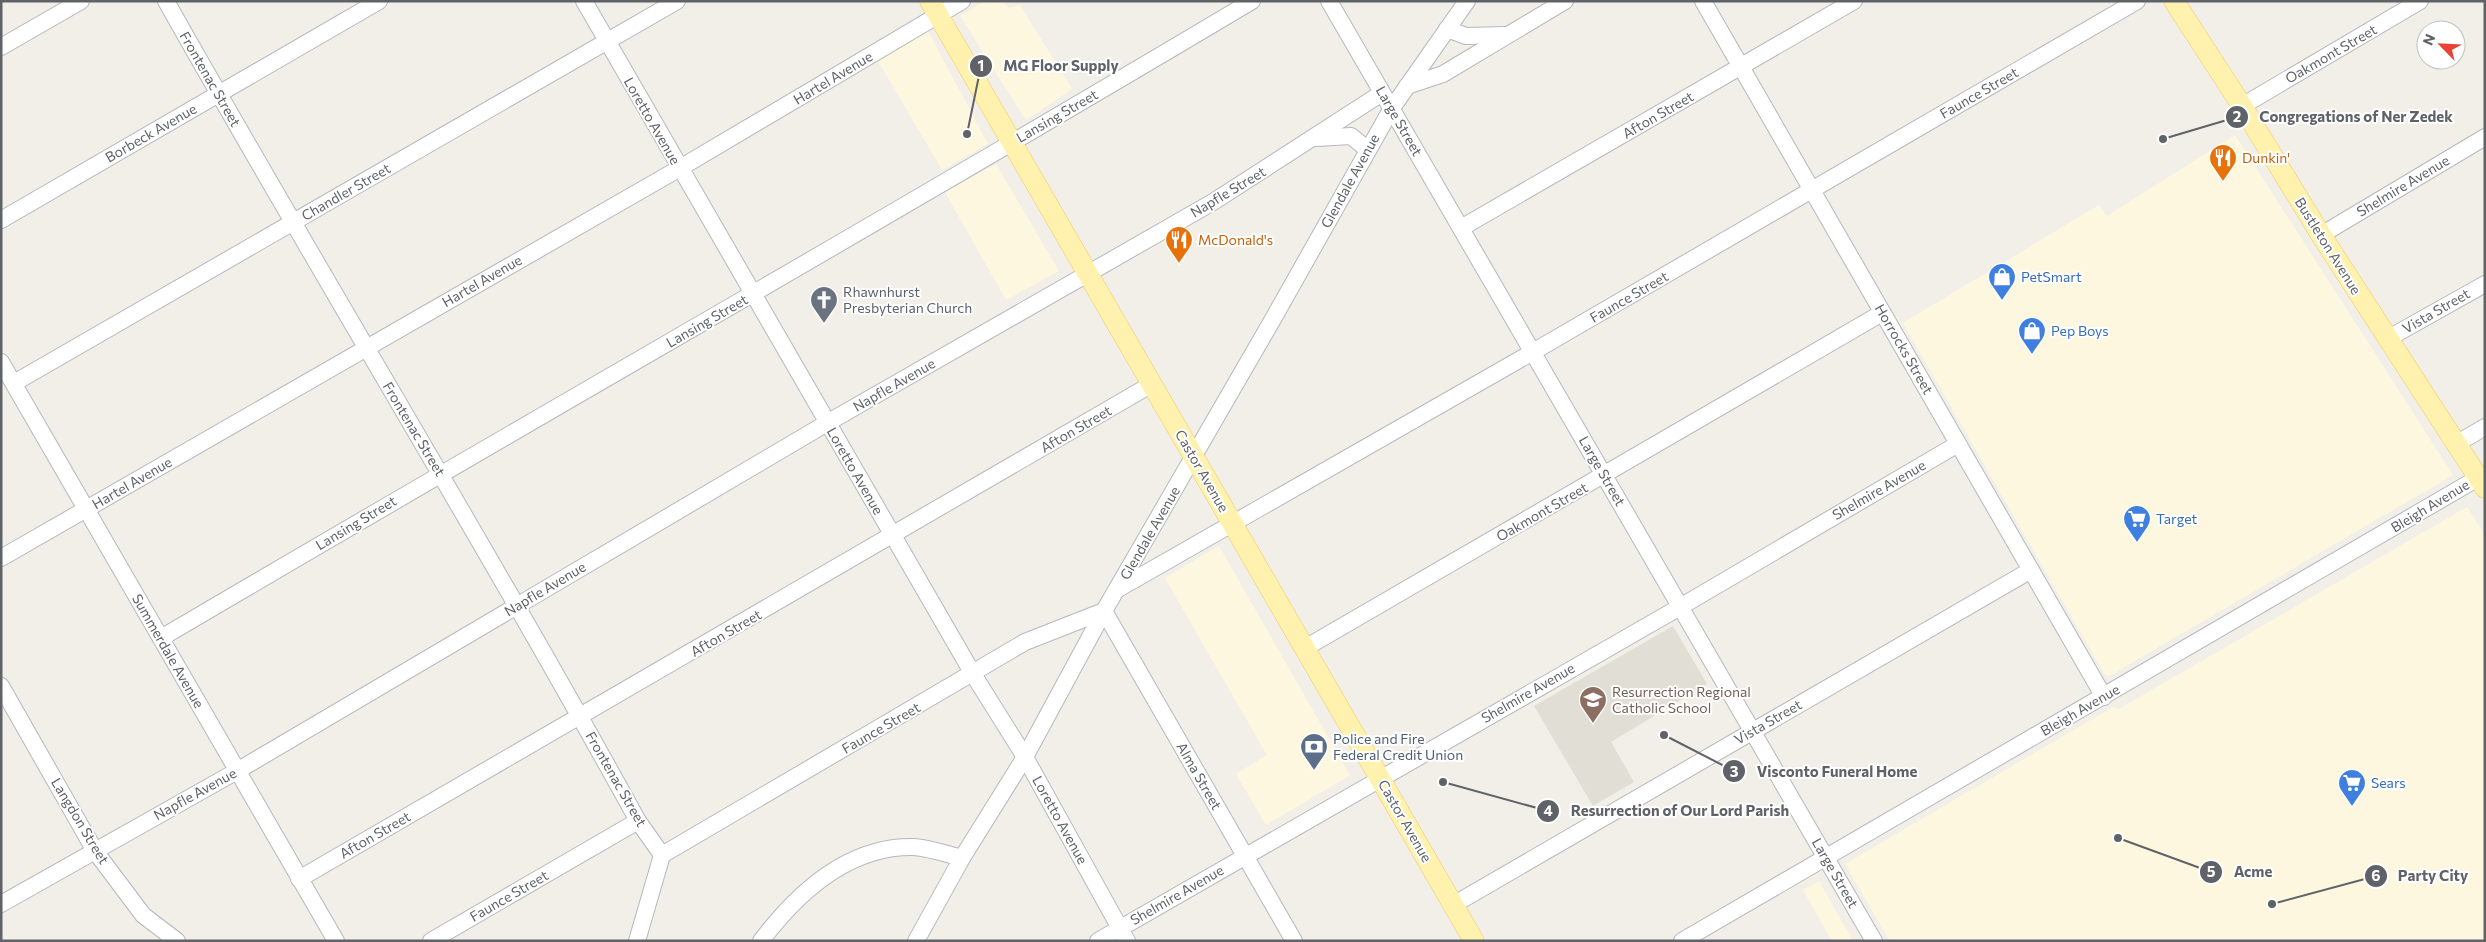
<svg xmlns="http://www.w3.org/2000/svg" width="2486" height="942" font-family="Commissioner,sans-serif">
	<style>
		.commercial { fill: #fef7e0 }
		.education { fill: #e1ded6 }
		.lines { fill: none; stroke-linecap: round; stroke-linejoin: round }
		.minor-casing { stroke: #b5b8bc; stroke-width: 18 }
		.major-casing { stroke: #f2c960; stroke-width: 21 }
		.minor { stroke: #fff; stroke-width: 16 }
		.major { stroke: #fff2af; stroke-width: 20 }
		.labels { text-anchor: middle; stroke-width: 4; stroke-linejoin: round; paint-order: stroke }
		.street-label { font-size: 14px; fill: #5f6368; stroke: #fff }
		.food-label { font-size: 14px; fill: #c56008; stroke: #fff; text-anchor: start }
		.shop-label { font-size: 14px; fill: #366cbe; stroke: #fff; text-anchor: start }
		.worship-label { font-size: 14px; fill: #5b616d; stroke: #fff; text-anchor: start }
		.education-label { font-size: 14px; fill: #785e54; stroke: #fff; text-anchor: start }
		.service-label { font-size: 14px; fill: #4e5e75; stroke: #fff; text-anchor: start }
		.leader { fill: none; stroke: #5f6368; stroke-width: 2 }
		.callout-dot { fill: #5f6368; stroke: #fff; stroke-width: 2 }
		.mark-label { font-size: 15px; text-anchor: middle; font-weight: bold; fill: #fff }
		.callout-label { font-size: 15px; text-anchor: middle; font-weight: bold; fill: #5f6368; stroke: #fff; stroke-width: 4; stroke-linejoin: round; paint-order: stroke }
	</style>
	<rect width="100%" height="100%" fill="#f1efe8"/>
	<g class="commercial">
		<polygon points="985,1 1003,1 1008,8 1020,5 1072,89 1026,120 960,16"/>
		<polygon points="928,31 988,144 942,170 878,61"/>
		<polygon points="2235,135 2453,475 2109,676 2105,675 1903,323 2099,205 2107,216"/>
		<polygon points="996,164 1059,271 1006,300 945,192"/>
		<polygon points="2467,507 2485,535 2485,941 1890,941 1845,864 2113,707 2119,709"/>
		<polygon points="1219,546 1350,775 1266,825 1236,774 1267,755 1165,578"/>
		<polygon points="1819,881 1853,941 1832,941 1803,890"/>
	</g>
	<polygon class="education" points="1673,626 1707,684 1611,742 1634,782 1593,806 1534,706"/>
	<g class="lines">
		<defs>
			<g id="minor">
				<path d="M166 1C321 276 486 545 638 821L662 855"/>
				<polyline points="584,1 973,674 1025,757 1127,941"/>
				<polyline points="1329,1 1874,941"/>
				<polyline points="1703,1 2104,697"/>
				<polyline points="1447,29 1466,36 1506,35"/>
				<polyline points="1,47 81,1"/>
				<polyline points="1407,86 1443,74 1565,1"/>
				<polyline points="2242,106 2420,1"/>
				<polyline points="1317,138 1351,136 1368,150"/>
				<polyline points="1,220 379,1"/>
				<polyline points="1461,228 1854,1"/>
				<polyline points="2321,235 2485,137"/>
				<polyline points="2387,339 2485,284"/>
				<polyline points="1,362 336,941"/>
				<polyline points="14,383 677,1"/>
				<polyline points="2456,444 2485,427"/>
				<polyline points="1,558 680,168 962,1"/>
				<polyline points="1118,589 1531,353 2137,1"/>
				<path d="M161 638C524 424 890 217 1252 1"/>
				<polyline points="1305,648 1882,313"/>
				<polyline points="1,686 95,851 143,915 177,941"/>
				<polyline points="662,855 1025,642 1104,611 1294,941"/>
				<polyline points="299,879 1152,384"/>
				<polyline points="1,904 237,771 827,423 1213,202 1382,93"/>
				<polyline points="1453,905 2031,570"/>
				<polyline points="431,941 638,821"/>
				<polyline points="637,941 662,855"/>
				<path d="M761 941C798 892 849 846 913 847 929 848 947 854 962 858"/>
				<polyline points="916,941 962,858 1025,757 1104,611 1273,319 1392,108 1467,1"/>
				<polyline points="1098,941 1680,607 1958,444"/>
				<polyline points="1682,941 2478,478"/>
			</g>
			<g id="major">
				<polyline points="930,1 1474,941"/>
				<polyline points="2174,1 2242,106 2321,235 2485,488"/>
			</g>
		</defs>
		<use href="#minor" class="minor-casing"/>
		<use href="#major" class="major-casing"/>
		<use href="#minor" class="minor"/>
		<use href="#major" class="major"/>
	</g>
	<defs>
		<symbol id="restaurant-pin" viewBox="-11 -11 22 30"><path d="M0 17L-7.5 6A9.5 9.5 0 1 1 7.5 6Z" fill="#e8710a" stroke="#fff"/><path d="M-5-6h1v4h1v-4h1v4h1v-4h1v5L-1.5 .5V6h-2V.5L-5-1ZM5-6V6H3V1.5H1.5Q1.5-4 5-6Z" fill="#fff"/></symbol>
		<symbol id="shop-pin" viewBox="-11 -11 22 30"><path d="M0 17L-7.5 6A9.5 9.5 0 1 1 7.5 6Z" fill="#3f7fe0" stroke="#fff"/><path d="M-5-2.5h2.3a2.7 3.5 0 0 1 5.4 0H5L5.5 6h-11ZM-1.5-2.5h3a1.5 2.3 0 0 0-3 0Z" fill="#fff"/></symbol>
		<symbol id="church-pin" viewBox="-11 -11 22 30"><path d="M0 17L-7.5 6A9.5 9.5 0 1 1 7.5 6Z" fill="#6b7280" stroke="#fff"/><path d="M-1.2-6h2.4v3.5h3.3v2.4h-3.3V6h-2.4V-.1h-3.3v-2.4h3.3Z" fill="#fff"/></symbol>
		<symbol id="supermarket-pin" viewBox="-11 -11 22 30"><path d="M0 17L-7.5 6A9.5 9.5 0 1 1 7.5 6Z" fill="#3f7fe0" stroke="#fff"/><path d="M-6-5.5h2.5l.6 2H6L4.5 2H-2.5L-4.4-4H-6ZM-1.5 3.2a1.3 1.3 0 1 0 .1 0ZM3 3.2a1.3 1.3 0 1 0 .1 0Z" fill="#fff"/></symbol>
		<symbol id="school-pin" viewBox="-11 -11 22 30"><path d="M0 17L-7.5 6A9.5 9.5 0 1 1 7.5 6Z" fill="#8d6e63" stroke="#fff"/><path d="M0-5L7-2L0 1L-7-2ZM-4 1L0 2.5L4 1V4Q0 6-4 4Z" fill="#fff"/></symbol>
		<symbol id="bank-pin" viewBox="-11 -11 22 30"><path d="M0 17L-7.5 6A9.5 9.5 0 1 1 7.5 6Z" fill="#5c6f8a" stroke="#fff"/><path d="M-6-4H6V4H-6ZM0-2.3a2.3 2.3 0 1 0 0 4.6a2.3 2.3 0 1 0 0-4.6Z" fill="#fff"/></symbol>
	</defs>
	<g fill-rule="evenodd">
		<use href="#restaurant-pin" x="2207" y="142" width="32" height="43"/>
		<use href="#restaurant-pin" x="1163" y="224" width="32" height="43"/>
		<use href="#shop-pin" x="1986" y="261" width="32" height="43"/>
		<use href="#church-pin" x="808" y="284" width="32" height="43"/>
		<use href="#shop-pin" x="2016" y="315" width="32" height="43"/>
		<use href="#supermarket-pin" x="2121" y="503" width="32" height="43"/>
		<use href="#school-pin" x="1577" y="684" width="32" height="43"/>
		<use href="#bank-pin" x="1298" y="731" width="32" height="43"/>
		<use href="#supermarket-pin" x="2336" y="767" width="32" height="43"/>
	</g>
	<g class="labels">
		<g class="street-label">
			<text transform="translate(2331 54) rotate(-30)" y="5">Oakmont Street</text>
			<text transform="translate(833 78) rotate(-31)" y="5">Hartel Avenue</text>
			<text transform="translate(210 79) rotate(60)" y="5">Frontenac Street</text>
			<text transform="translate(1979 93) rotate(-30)" y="5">Faunce Street</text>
			<text transform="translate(1658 115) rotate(-30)" y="5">Afton Street</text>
			<text transform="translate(1057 116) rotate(-30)" y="5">Lansing Street</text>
			<text transform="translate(652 121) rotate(60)" y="5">Loretto Avenue</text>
			<text transform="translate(1399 121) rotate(60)" y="5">Large Street</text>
			<text transform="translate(151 133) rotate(-30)" y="5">Borbeck Avenue</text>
			<text transform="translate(1350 181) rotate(-61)" y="5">Glendale Avenue</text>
			<text transform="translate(2403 186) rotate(-31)" y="5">Shelmire Avenue</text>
			<text transform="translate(346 192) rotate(-30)" y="5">Chandler Street</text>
			<text transform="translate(1228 192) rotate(-31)" y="5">Napfle Street</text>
			<text transform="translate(2328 246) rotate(58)" y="5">Bustleton Avenue</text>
			<text transform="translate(482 281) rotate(-30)" y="5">Hartel Avenue</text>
			<text transform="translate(1629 297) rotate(-30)" y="5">Faunce Street</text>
			<text transform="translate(2436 311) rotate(-30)" y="5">Vista Street</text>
			<text transform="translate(707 321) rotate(-30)" y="5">Lansing Street</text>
			<text transform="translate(1904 349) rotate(60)" y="5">Horrocks Street</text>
			<text transform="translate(894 385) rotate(-30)" y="5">Napfle Avenue</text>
			<text transform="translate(414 429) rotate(59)" y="5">Frontenac Street</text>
			<text transform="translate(1076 429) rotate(-30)" y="5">Afton Street</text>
			<text transform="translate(855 471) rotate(60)" y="5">Loretto Avenue</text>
			<text transform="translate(1202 471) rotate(60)" y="5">Castor Avenue</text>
			<text transform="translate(1602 471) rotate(60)" y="5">Large Street</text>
			<text transform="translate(132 483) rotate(-30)" y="5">Hartel Avenue</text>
			<text transform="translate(1879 490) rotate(-30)" y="5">Shelmire Avenue</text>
			<text transform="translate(2430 506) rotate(-31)" y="5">Bleigh Avenue</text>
			<text transform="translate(1542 512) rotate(-30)" y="5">Oakmont Street</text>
			<text transform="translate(356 523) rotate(-31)" y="5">Lansing Street</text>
			<text transform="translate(1150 533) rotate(-60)" y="5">Glendale Avenue</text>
			<text transform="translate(545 589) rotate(-31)" y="5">Napfle Avenue</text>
			<text transform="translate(726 633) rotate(-30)" y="5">Afton Street</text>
			<text transform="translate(168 651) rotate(60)" y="5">Summerdale Avenue</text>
			<text transform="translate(1528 693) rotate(-30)" y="5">Shelmire Avenue</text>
			<text transform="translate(2080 710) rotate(-30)" y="5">Bleigh Avenue</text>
			<text transform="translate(1768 722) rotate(-30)" y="5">Vista Street</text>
			<text transform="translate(881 728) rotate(-30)" y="5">Faunce Street</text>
			<text transform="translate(1199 776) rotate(60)" y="5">Alma Street</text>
			<text transform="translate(616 779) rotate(60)" y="5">Frontenac Street</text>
			<text transform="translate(195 794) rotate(-29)" y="5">Napfle Avenue</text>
			<text transform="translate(1060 820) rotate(61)" y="5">Loretto Avenue</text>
			<text transform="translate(80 821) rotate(59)" y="5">Langdon Street</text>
			<text transform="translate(1405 821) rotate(60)" y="5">Castor Avenue</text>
			<text transform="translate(375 835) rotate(-30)" y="5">Afton Street</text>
			<text transform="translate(1835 873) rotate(60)" y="5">Large Street</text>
			<text transform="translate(1177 895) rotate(-30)" y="5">Shelmire Avenue</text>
			<text transform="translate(509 896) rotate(-30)" y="5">Faunce Street</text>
		</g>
		<g class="food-label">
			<text x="2242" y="163">Dunkin'</text>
			<text x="1198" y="245">McDonald's</text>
		</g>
		<g class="shop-label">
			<text x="2021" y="282">PetSmart</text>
			<text x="2051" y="336">Pep Boys</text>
			<text x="2156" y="524">Target</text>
			<text x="2371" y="788">Sears</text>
		</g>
		<g class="worship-label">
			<text x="843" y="297">Rhawnhurst<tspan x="843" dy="16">Presbyterian Church</tspan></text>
		</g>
		<g class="education-label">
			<text x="1612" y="697">Resurrection Regional<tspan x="1612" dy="16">Catholic School</tspan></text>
		</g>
		<g class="service-label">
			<text x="1333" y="744">Police and Fire<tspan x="1333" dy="16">Federal Credit Union</tspan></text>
		</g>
	</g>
	<path class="leader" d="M967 134L981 66M2163 139L2237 117M1664 735L1734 771M1443 782L1548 811M2118 838L2211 872M2272 904L2376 876"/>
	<g class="callout-dot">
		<circle cx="967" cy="134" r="5"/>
		<circle cx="2163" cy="139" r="5"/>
		<circle cx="1664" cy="735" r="5"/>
		<circle cx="1443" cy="782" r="5"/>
		<circle cx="2118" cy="838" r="5"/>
		<circle cx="2272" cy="904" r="5"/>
		<circle cx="981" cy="66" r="12"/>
		<circle cx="2237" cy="117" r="12"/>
		<circle cx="1734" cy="771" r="12"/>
		<circle cx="1548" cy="811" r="12"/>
		<circle cx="2211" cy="872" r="12"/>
		<circle cx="2376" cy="876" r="12"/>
	</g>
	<g class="mark-label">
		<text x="981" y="71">1</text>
		<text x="2237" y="122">2</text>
		<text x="1734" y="777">3</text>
		<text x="1548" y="816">4</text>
		<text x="2211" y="877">5</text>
		<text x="2376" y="881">6</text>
	</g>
	<g class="callout-label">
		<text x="1061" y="71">MG Floor Supply</text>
		<text x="2356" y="122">Congregations of Ner Zedek</text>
		<text x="1837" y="777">Visconto Funeral Home</text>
		<text x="1680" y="816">Resurrection of Our Lord Parish</text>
		<text x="2253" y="877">Acme</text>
		<text x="2433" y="881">Party City</text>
	</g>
	<rect width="2486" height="942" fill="none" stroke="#5f6368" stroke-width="5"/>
	<g transform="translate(2441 45) rotate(294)"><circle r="24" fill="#ffffff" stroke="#bfc1c3"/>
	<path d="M0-4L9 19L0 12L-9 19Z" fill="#ea4335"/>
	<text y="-8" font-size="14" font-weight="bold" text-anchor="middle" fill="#5f6368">N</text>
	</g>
</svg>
